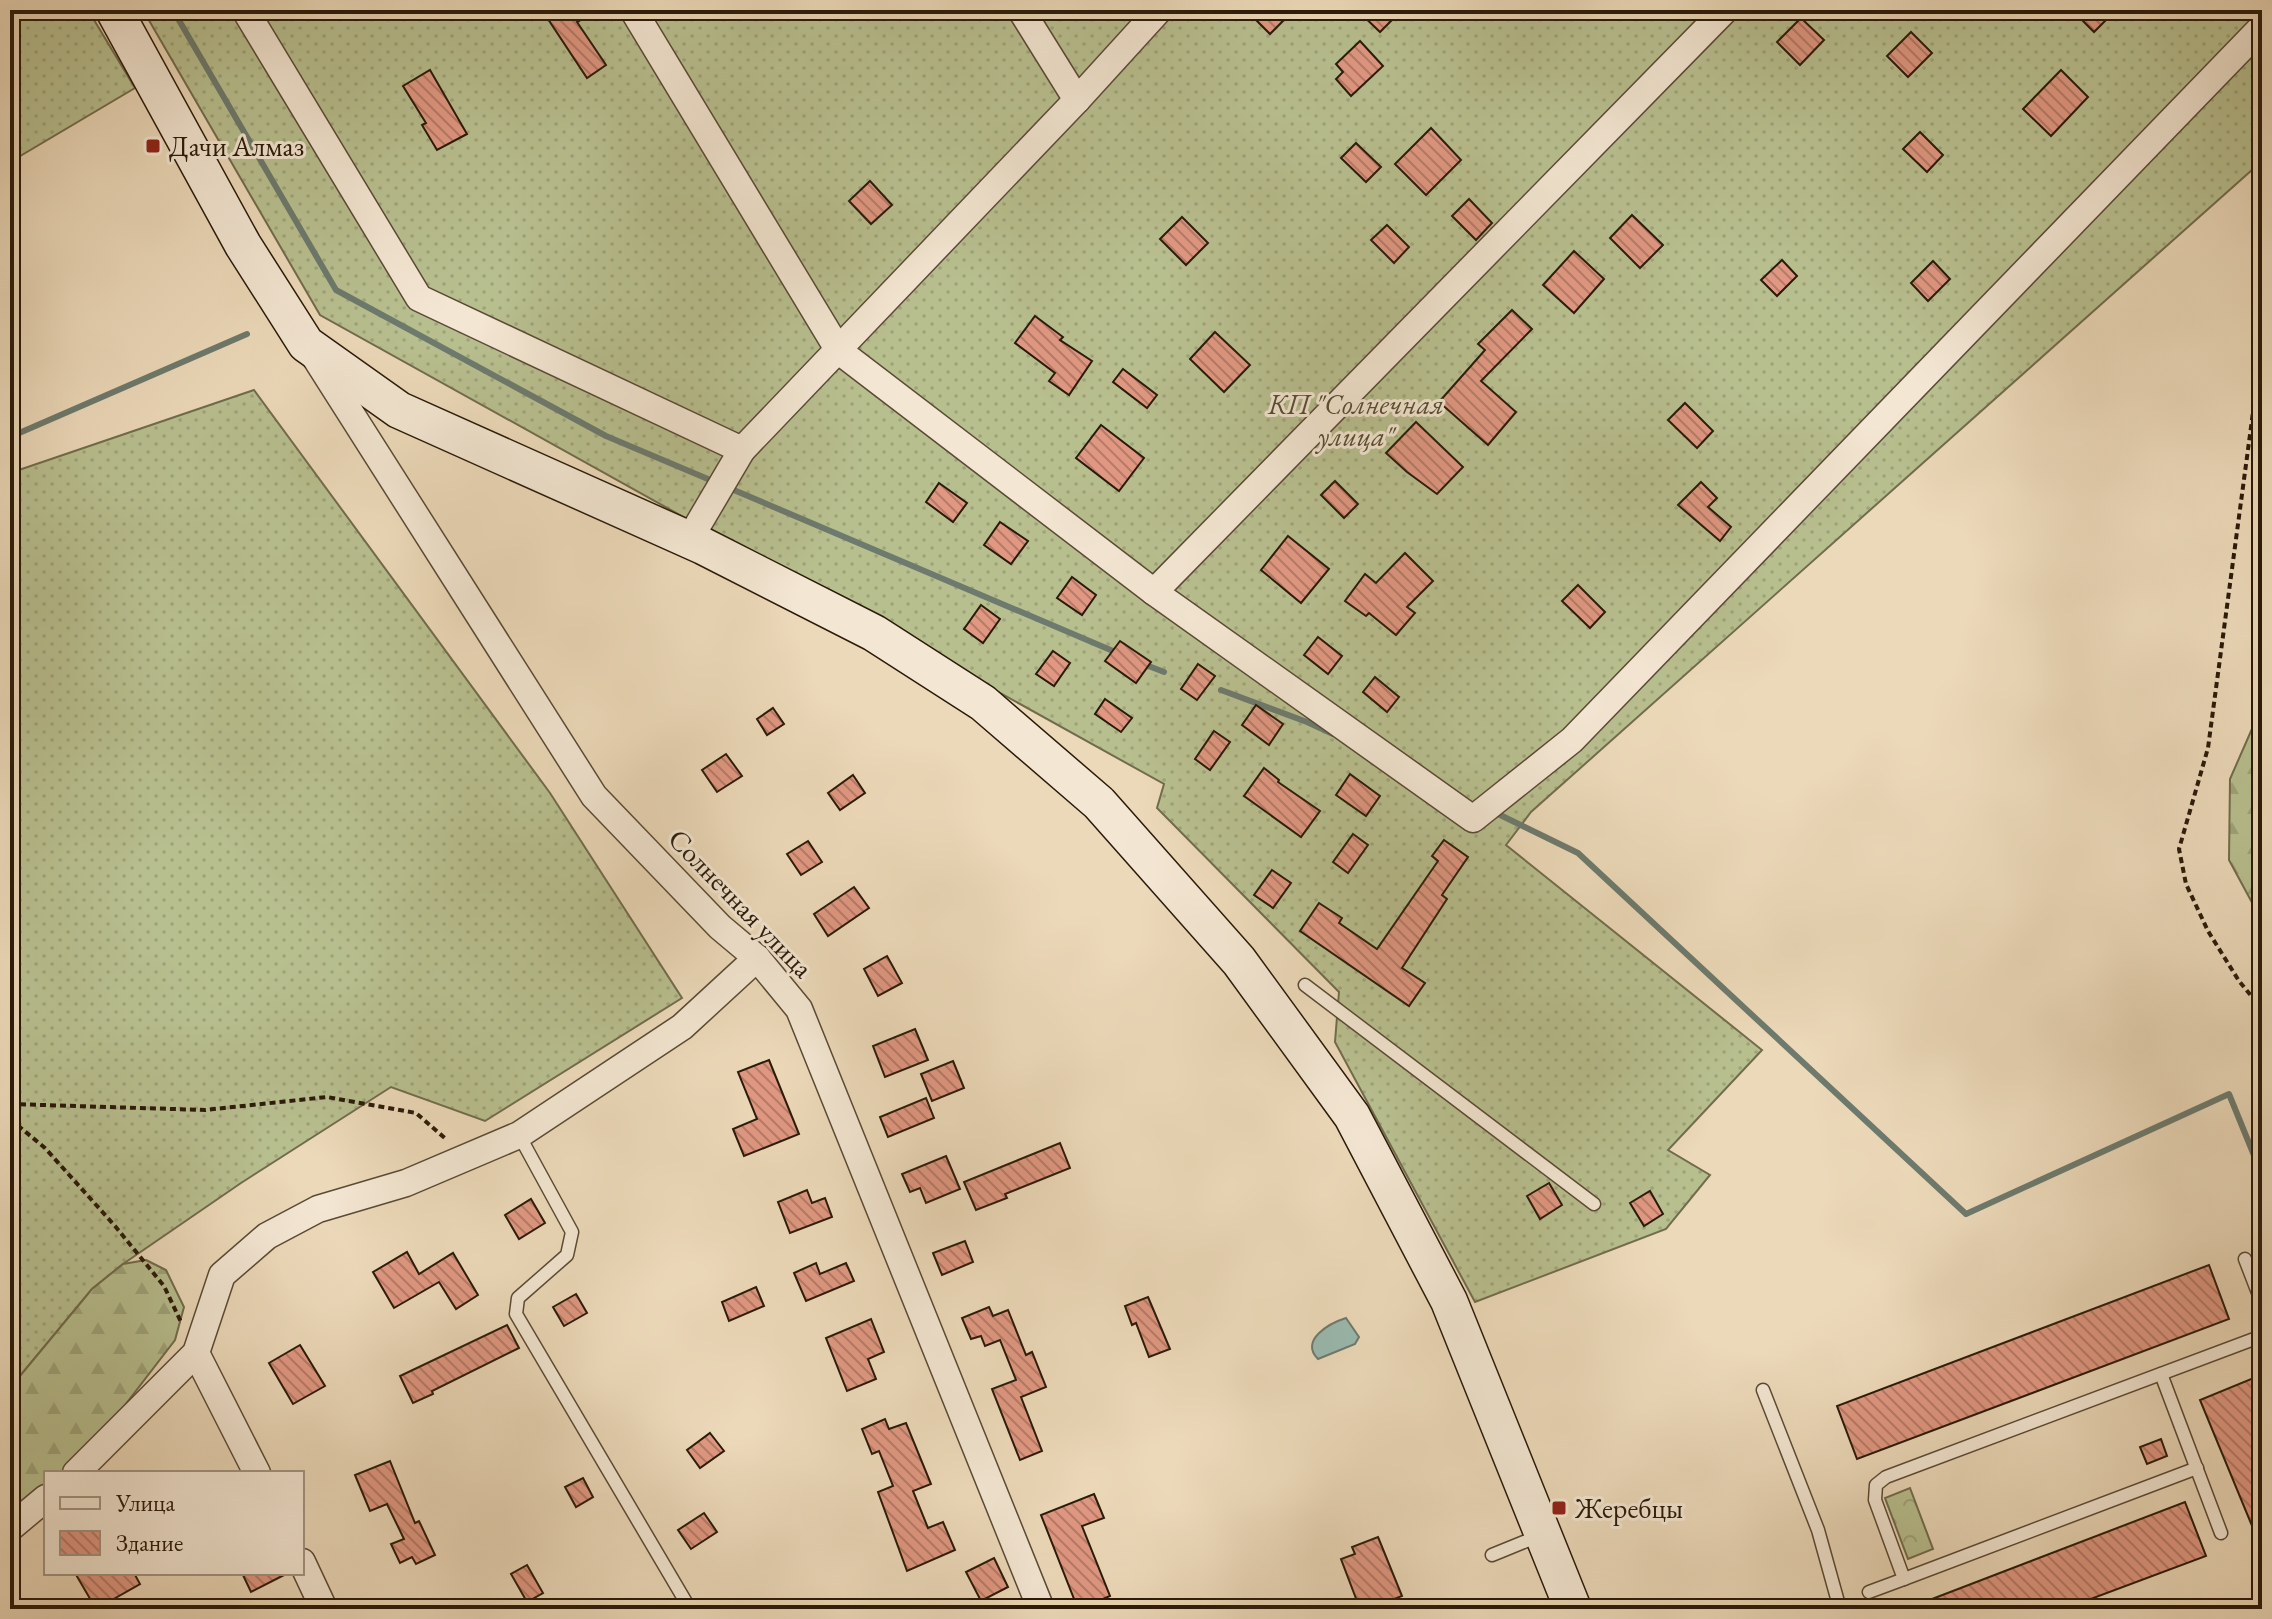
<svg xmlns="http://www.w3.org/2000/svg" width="2272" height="1619" font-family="'EB Garamond',serif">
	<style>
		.grass { fill: url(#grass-dots); stroke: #716c4c; stroke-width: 2 }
		.forest { fill: url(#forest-firs); stroke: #716c4c; stroke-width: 2 }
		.park { fill: url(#park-crowns); stroke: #716c4c; stroke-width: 2 }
		.water { fill: #99baaf; stroke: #6d7a6d; stroke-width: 2 }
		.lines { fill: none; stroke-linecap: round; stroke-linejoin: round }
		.stream { stroke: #6d7a6d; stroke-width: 6 }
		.building { fill: url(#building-back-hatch); stroke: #2a1a09; stroke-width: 2 }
		.lane-casing { stroke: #5a4a35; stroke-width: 15 }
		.street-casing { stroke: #5a4a35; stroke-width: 29 }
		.secondary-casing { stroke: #2a1a09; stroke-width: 39 }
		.path { stroke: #2a1a09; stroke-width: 4; stroke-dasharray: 6 4; stroke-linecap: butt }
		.lane { stroke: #f3e6d2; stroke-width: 12 }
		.street { stroke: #f3e6d2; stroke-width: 26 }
		.secondary { stroke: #f3e6d2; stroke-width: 36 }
		.poi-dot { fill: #8f2418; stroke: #f3e6d2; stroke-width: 3 }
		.labels { text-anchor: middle; stroke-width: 6; stroke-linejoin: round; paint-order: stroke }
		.poi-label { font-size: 28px; fill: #2a1a09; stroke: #f3e6d2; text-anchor: start }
		.park-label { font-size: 28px; font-style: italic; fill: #554c31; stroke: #f3e6d2 }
		.street-label { font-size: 28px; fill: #2a1a09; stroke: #f3e6d2 }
	</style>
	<defs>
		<pattern id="grass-dots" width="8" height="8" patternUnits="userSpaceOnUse" patternTransform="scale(2)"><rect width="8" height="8" fill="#b8bf8f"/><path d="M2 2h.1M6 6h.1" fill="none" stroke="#9ea47a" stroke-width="1.8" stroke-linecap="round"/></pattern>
		<pattern id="forest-firs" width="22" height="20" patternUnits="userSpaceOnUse" patternTransform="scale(2)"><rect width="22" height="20" fill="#b8bf8f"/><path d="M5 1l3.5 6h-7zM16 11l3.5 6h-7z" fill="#9ea47a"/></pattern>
		<pattern id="park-crowns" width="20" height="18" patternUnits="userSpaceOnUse" patternTransform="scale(2)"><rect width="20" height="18" fill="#b8bf8f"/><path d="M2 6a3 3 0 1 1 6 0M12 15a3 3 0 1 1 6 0" fill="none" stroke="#9ea47a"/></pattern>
		<pattern id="building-back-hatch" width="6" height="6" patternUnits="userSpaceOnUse" patternTransform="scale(2)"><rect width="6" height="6" fill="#e09882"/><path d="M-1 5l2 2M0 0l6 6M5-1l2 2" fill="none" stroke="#b67b69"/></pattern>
	</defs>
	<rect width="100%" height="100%" fill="#ecd9b9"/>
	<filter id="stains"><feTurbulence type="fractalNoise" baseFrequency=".0025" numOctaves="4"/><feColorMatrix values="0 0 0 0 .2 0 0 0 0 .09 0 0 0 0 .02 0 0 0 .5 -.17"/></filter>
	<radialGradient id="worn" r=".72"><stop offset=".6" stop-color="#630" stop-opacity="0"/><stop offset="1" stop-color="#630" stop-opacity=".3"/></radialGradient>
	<g class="grass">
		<polygon points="10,10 88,10 135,88 10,162"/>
		<polygon points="143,10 2262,10 2262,161 1531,812 1506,845 1762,1050 1668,1150 1710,1175 1666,1229 1475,1302 1335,1042 1339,992 1157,808 1164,784 320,315"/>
		<polygon points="254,390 550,793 682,998 485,1121 391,1087 241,1183 123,1264 92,1289 10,1388 10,473"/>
	</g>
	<g class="forest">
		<polygon points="2262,706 2262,921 2229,860 2230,779"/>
		<polygon points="146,1260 166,1270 184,1307 175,1340 85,1457 64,1473 46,1473 46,1488 10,1517 10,1388 92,1289 123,1264"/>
	</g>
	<polygon class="park" points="1910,1488 1933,1549 1908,1559 1885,1498"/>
	<path class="water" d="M1346 1318 1359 1337 1355 1344 1318 1359C1299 1340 1330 1323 1346 1318Z"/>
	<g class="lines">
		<g class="stream">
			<polyline points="173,10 336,290 606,436 715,482"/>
			<polyline points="10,437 247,334"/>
			<polyline points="729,488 1120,654"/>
			<polyline points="1141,663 1164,672"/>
			<polyline points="1221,690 1307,722 1333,734"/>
			<polyline points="1494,812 1578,853 1966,1214 2229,1094 2262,1175"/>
		</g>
	</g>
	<g class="building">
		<polygon points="542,10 573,10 579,21 577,22 606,65 587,78"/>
		<polygon points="1246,10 1278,10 1286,18 1270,34"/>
		<polygon points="1357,10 1402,10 1380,32"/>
		<polygon points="2072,10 2116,10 2094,32"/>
		<polygon points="1801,18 1824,40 1800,65 1777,42"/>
		<polygon points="1911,32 1932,53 1908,77 1887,56"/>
		<polygon points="1360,41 1383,66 1351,96 1336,79 1343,72 1336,64"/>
		<polygon points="430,70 467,134 437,150 422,125 426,123 403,86"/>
		<polygon points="2061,70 2088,97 2051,136 2023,109"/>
		<polygon points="1431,128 1461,160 1426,195 1395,164"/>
		<polygon points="1920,132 1943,155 1927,172 1903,149"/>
		<polygon points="1356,143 1381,167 1366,182 1341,158"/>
		<polygon points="870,181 892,205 871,224 849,201"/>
		<polygon points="1469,199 1492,223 1476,240 1452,216"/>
		<polygon points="1632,215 1663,245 1640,268 1610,238"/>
		<polygon points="1182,217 1208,243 1186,265 1160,239"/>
		<polygon points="1387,225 1409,247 1394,263 1371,240"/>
		<polygon points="1574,251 1604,279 1574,313 1543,285"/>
		<polygon points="1782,260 1797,276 1777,296 1761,280"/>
		<polygon points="1933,261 1950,279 1928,301 1911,283"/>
		<polygon points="1512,310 1532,329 1481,381 1516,412 1488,445 1439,402 1485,350 1478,344"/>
		<polygon points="1035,316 1063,337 1060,340 1092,361 1069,395 1049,381 1055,373 1015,343"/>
		<polygon points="1215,332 1250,365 1224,392 1190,359"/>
		<polygon points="1123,369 1157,395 1147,408 1113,382"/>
		<polygon points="1685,403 1713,431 1697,448 1668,420"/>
		<polygon points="1416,422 1463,467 1437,494 1407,472 1386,453"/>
		<polygon points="1101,425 1144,458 1119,491 1076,458"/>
		<polygon points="1335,481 1358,504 1344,518 1321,495"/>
		<polygon points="1701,482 1717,498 1708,507 1731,527 1720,541 1678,505"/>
		<polygon points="939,483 967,503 953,522 926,502"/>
		<polygon points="1000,522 1028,541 1011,564 984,545"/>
		<polygon points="1288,536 1329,569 1301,603 1261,570"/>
		<polygon points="1405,553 1433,581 1407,607 1415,613 1396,635 1369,613 1366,616 1345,601 1365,574 1376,583"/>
		<polygon points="1072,577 1096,595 1082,615 1057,598"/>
		<polygon points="1578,585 1605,612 1590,628 1562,601"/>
		<polygon points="981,605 1000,619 983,643 964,629"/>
		<polygon points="1318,637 1342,656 1328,674 1304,655"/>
		<polygon points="1120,641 1151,662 1136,683 1105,661"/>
		<polygon points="1053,651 1070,663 1054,686 1036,674"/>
		<polygon points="1198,664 1215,676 1197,700 1181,689"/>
		<polygon points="1375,677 1399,697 1387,712 1363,692"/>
		<polygon points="1105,699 1132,718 1121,732 1095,714"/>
		<polygon points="1256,705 1283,724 1269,745 1242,725"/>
		<polygon points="773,708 784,724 767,735 757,719"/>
		<polygon points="1214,731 1230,742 1210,770 1195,759"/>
		<polygon points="726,754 742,776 717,792 702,770"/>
		<polygon points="1264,768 1279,780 1278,782 1320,811 1301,837 1244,796"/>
		<polygon points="1350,774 1380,796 1366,816 1336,795"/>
		<polygon points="853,775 865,793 840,810 828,793"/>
		<polygon points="1353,834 1368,845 1348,873 1333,862"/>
		<polygon points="1444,840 1468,857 1442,895 1447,899 1402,968 1425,983 1409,1006 1300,931 1319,903 1342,918 1339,923 1377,949 1438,861 1432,856"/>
		<polygon points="808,841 822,862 801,875 787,854"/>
		<polygon points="1272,870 1291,883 1273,908 1254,895"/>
		<polygon points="854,887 869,908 828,936 814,914"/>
		<polygon points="887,956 902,983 878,996 864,969"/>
		<polygon points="915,1029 928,1060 885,1077 873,1046"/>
		<polygon points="769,1060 799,1134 744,1156 733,1129 757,1119 738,1072"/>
		<polygon points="953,1061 964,1088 932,1101 921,1074"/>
		<polygon points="926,1098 934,1118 888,1137 880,1117"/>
		<polygon points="1060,1143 1070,1168 1005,1194 1007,1198 976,1210 964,1182"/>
		<polygon points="946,1156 960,1189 926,1203 920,1188 910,1192 902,1174"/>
		<polygon points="1549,1183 1562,1205 1540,1219 1527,1196"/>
		<polygon points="807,1190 812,1203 825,1198 832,1217 790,1233 778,1202"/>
		<polygon points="1650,1191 1663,1214 1644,1226 1630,1203"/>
		<polygon points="531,1199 545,1223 519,1239 505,1215"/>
		<polygon points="965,1241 973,1262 942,1275 933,1253"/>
		<polygon points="407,1252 419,1274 453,1253 478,1295 456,1309 439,1282 394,1308 373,1272"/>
		<polygon points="816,1263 820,1274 846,1263 854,1281 806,1301 794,1273"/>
		<polygon points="2209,1265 2229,1319 1857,1459 1837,1406"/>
		<polygon points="756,1287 764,1306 729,1321 722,1302"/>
		<polygon points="576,1294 587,1313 564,1326 553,1307"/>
		<polygon points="1148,1297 1170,1349 1149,1357 1136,1323 1132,1325 1125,1306"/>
		<polygon points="989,1307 993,1316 1008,1310 1026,1355 1032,1352 1046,1387 1021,1397 1042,1451 1020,1460 992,1389 1016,1380 1000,1340 985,1346 981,1336 971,1339 962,1318"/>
		<polygon points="871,1319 884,1352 868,1359 876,1379 847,1391 826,1338"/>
		<polygon points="507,1325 519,1348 432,1391 433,1394 413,1403 400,1376"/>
		<polygon points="300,1345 325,1386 293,1404 269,1363"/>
		<polygon points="2256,1377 2262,1392 2262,1550 2200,1400"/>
		<polygon points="885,1419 889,1429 906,1423 931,1484 913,1491 928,1528 943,1522 955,1550 907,1571 878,1492 893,1486 879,1451 872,1454 862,1429"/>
		<polygon points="710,1433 724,1451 700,1468 687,1450"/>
		<polygon points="2161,1439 2167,1456 2147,1464 2140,1447"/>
		<polygon points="390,1461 415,1523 419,1521 435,1555 416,1564 412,1557 400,1563 391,1544 404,1539 387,1504 370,1511 355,1475"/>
		<polygon points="583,1478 593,1497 576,1507 565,1487"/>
		<polygon points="1094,1494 1104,1518 1082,1526 1110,1596 1096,1602 1099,1609 1078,1609 1041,1515"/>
		<polygon points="2185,1502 2206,1556 2064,1609 1906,1609"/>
		<polygon points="704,1513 717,1532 691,1549 678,1530"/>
		<polygon points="1378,1537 1402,1596 1369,1609 1360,1609 1341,1559 1355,1554 1352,1547"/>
		<polygon points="994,1558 1008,1587 981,1601 966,1572"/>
		<polygon points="527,1565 543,1593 527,1602 511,1574"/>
		<polygon points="75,1573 134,1573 140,1584 96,1609"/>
		<polygon points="242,1573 288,1573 251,1592"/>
	</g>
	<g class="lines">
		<defs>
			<g id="lane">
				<polyline points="1305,985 1594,1204"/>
				<polyline points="519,1135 572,1232 567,1255 518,1298 516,1314 690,1609"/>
				<polyline points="2245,1259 2262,1303"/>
				<polyline points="2161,1374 2221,1533"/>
				<polyline points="1763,1390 1818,1530 1840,1609"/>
				<polyline points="1492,1555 1541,1535"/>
				<polyline points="1904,1579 2197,1468"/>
				<polyline points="1869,1592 1904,1579 1875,1500 1876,1485 1886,1477 2262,1336"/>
			</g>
			<g id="street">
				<polyline points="245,10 419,298 742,450"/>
				<polyline points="633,10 839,351 1154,592 1725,10"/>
				<polyline points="1021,10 1077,100"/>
				<polyline points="313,354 594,796 720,927 757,958 799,1009 1041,1609"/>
				<polyline points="689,540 742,450 1077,100 1159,10"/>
				<polyline points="1154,592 1473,819 1572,740 2262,27"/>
				<polyline points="196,1353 257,1473"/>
				<polyline points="76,1473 196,1353 222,1275 267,1236 318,1209 406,1183 519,1135 682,1027 757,958"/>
				<polyline points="10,1528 46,1498"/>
				<polyline points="302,1562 324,1609"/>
			</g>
			<polyline id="secondary" points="114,10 243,245 306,344 399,410 703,546 874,633 983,703 1099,803 1239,961 1352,1116 1449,1301 1573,1609"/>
		</defs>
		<use href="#lane" class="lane-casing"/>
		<use href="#street" class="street-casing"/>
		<use href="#secondary" class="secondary-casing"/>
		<g class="path">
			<polyline points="2262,345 2208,748 2179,849 2186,884 2208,931 2239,981 2262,1009"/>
			<polyline points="10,1104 205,1110 327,1097 416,1113 447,1140"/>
			<polyline points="10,1119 45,1148 115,1226 164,1286 181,1322"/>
		</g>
		<use href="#lane" class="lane"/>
		<use href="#street" class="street"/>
		<use href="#secondary" class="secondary"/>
	</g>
	<g class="poi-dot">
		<rect x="145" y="138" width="16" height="16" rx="4"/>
		<rect x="1551" y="1500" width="16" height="16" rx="4"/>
	</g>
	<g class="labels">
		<g class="poi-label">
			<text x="169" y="156">Дачи Алмаз</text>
			<text x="1575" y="1518">Жеребцы</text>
		</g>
		<g class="park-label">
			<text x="1356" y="414">КП "Солнечная<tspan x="1356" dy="32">улица"</tspan></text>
		</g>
		<g class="street-label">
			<text transform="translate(741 903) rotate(46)" y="10">Солнечная улица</text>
		</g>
	</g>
	<rect width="2272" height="1619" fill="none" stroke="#ecd9b9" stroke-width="40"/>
	<rect x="12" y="12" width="2248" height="1595" fill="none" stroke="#2a1a09" stroke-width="4"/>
	<rect x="20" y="20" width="2232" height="1579" fill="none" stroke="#2a1a09" stroke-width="2"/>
	<rect x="44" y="1471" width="260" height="104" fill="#f3e6d2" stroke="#a39482" stroke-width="2"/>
	<rect x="60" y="1497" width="40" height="12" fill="#f3e6d2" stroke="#a39482" stroke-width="2"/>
	<text x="116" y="1511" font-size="24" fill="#2a1a09">Улица</text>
	<rect x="60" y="1531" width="40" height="24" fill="url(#building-back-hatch)" stroke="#a39482" stroke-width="2"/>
	<text x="116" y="1551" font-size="24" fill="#2a1a09">Здание</text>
	<rect width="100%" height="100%" filter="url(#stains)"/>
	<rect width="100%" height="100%" fill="url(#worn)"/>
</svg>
